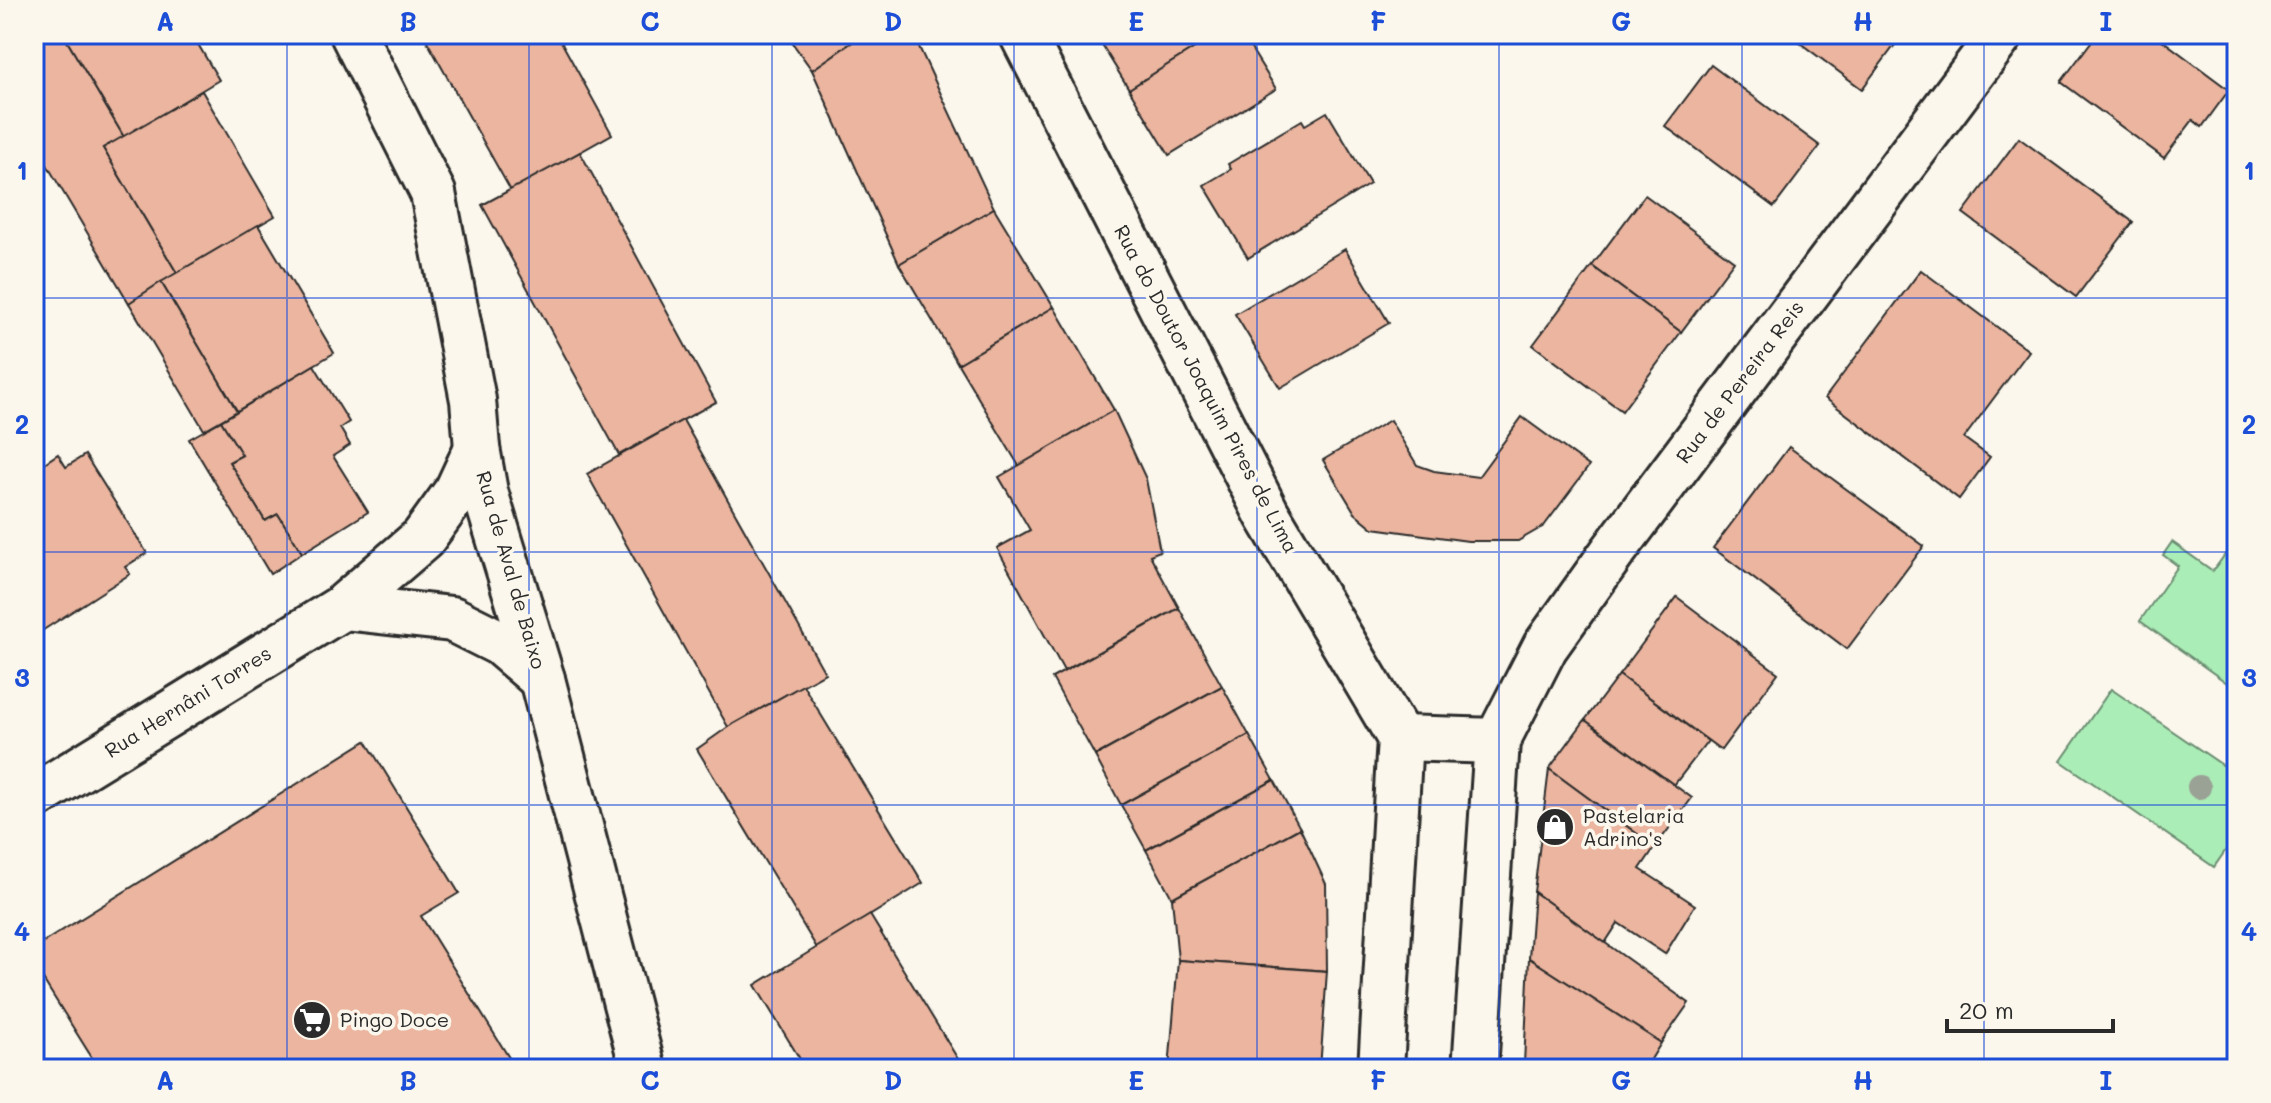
<svg xmlns="http://www.w3.org/2000/svg" width="2271" height="1103" font-family="Mali,sans-serif">
	<style>
		.green { fill: #abedb7; stroke: #6b8c71; stroke-width: 2 }
		.building { fill: #ebb59f; stroke: #2b2b2b; stroke-width: 2 }
		.lines { fill: none; stroke-linecap: round; stroke-linejoin: round }
		.street-casing { stroke: #2b2b2b; stroke-width: 50 }
		.street { stroke: #fbf7ec; stroke-width: 44 }
		.tree { fill: #9aa295 }
		.grid { fill: none; stroke: #1d4ed8; stroke-width: 2; stroke-opacity: 0.55 }
		.labels { text-anchor: middle; stroke-width: 7; stroke-linejoin: round; paint-order: stroke }
		.street-label { font-size: 20px; fill: #2b2b2b; stroke: #fbf7ec }
		.poi-label { font-size: 20px; fill: #2b2b2b; stroke: #fbf7ec; text-anchor: start }
		.neatline { fill: none; stroke: #1d4ed8; stroke-width: 3 }
		.grid-label { font-size: 26px; text-anchor: middle; font-weight: bold; fill: #1d4ed8 }
	</style>
	<rect width="100%" height="100%" fill="#fbf7ec"/>
	<filter id="ink" filterUnits="userSpaceOnUse"><feTurbulence type="fractalNoise" baseFrequency=".0125" numOctaves="2"/><feDisplacementMap in="SourceGraphic" scale="16" xChannelSelector="R" yChannelSelector="G"/><feConvolveMatrix kernelMatrix="1 2 1 2 8 2 1 2 1" color-interpolation-filters="sRGB"/></filter>
	<g filter="url(#ink)">
		<g class="green">
			<polygon points="2237,538 2237,690 2140,621 2178,566 2163,555 2172,542 2213,571"/>
			<polygon points="2111,689 2237,775 2237,834 2214,867 2061,761"/>
		</g>
		<g class="building">
			<polygon points="34,34 63,34 124,137 103,148 177,273 129,303 34,143"/>
			<polygon points="63,34 192,34 219,80 124,137"/>
			<polygon points="423,34 557,34 612,134 511,191"/>
			<polygon points="786,34 864,34 812,70"/>
			<polygon points="864,34 913,34 994,208 899,264 812,70"/>
			<polygon points="1102,34 1217,34 1129,89 1097,37"/>
			<polygon points="1217,34 1242,34 1276,89 1169,155 1129,89"/>
			<polygon points="1788,34 1903,34 1862,89"/>
			<polygon points="2097,34 2154,34 2229,90 2202,127 2193,120 2164,158 2061,82"/>
			<polygon points="1711,65 1820,146 1774,207 1665,126"/>
			<polygon points="202,91 275,216 177,273 103,148"/>
			<polygon points="1327,112 1370,184 1248,258 1204,185 1231,169 1228,164 1302,120 1305,125"/>
			<polygon points="2019,138 2133,222 2076,297 1963,213"/>
			<polygon points="580,152 716,402 619,455 482,205"/>
			<polygon points="1645,195 1734,261 1681,332 1592,266"/>
			<polygon points="994,208 1054,307 958,364 899,264"/>
			<polygon points="258,225 334,353 237,411 161,282"/>
			<polygon points="1345,249 1389,323 1280,388 1235,314"/>
			<polygon points="1592,266 1681,332 1622,411 1533,345"/>
			<polygon points="1921,270 2029,351 1964,438 1990,457 1959,499 1825,398"/>
			<polygon points="161,282 237,411 204,430 129,303"/>
			<polygon points="1054,307 1114,410 1019,466 958,364"/>
			<polygon points="314,365 349,422 340,428 350,445 333,456 368,512 302,553 278,514 265,521 229,462 242,455 221,421"/>
			<polygon points="1114,410 1146,479 1160,551 1150,555 1179,608 1064,671 997,548 1030,530 999,477"/>
			<polygon points="1522,417 1589,466 1544,526 1518,541 1468,541 1373,528 1355,513 1323,460 1390,420 1417,465 1434,471 1478,477"/>
			<polygon points="683,420 825,673 728,727 587,474"/>
			<polygon points="221,421 242,455 229,462 265,521 278,514 302,553 270,574 189,439"/>
			<polygon points="1789,447 1924,546 1847,649 1713,548"/>
			<polygon points="58,454 66,467 85,455 147,553 125,567 130,574 34,636 34,470"/>
			<polygon points="1677,597 1778,673 1721,750 1619,675"/>
			<polygon points="1179,608 1222,686 1095,756 1052,678"/>
			<polygon points="1619,675 1708,741 1674,785 1585,720"/>
			<polygon points="803,685 923,883 817,948 697,749 728,727"/>
			<polygon points="1222,686 1249,735 1121,805 1095,756"/>
			<polygon points="1585,720 1692,798 1655,847 1549,769"/>
			<polygon points="1249,735 1274,780 1146,850 1121,805"/>
			<polygon points="366,741 459,893 421,916 516,1069 99,1069 34,965 34,948"/>
			<polygon points="1549,769 1655,847 1640,869 1695,905 1665,954 1618,923 1605,943 1534,892"/>
			<polygon points="1274,780 1300,828 1172,898 1146,850"/>
			<polygon points="1300,828 1326,884 1327,971 1178,960 1172,898"/>
			<polygon points="1534,892 1689,1003 1661,1043 1529,958"/>
			<polygon points="870,915 964,1069 806,1069 755,985"/>
			<polygon points="1529,958 1661,1043 1645,1069 1532,1069 1524,1064"/>
			<polygon points="1178,960 1327,971 1320,1069 1169,1069"/>
			<polygon points="2231,1049 2237,1053 2237,1069 2217,1069"/>
		</g>
		<g class="lines">
			<defs>
				<g id="street">
					<polyline points="353,34 433,193 473,400 477,448 485,492 542,679 643,1069"/>
					<polyline points="1022,34 1267,514 1400,738 1381,1069"/>
					<polyline points="343,607 452,619 500,643 542,679"/>
					<polyline points="1400,738 1497,741"/>
					<polyline points="34,797 343,607 423,538 457,491 477,448"/>
					<polyline points="1475,1069 1497,741 1545,647 1612,553 2001,34"/>
				</g>
			</defs>
			<use href="#street" class="street-casing"/>
			<use href="#street" class="street"/>
		</g>
		<circle class="tree" cx="2199" cy="787" r="12"/>
	</g>
	<path class="grid" d="M287 34V1069M529 34V1069M772 34V1069M1014 34V1069M1257 34V1069M1499 34V1069M1742 34V1069M1984 34V1069M34 298H2237M34 552H2237M34 805H2237"/>
	<defs>
		<symbol id="shop-disc" viewBox="-11 -11 22 22"><circle r="9.5" fill="#2b2b2b" stroke="#fbf7ec"/><path d="M-5-2.5h2.3a2.7 3.5 0 0 1 5.4 0H5L5.5 6h-11ZM-1.5-2.5h3a1.5 2.3 0 0 0-3 0Z" fill="#fff"/></symbol>
		<symbol id="supermarket-disc" viewBox="-11 -11 22 22"><circle r="9.5" fill="#2b2b2b" stroke="#fbf7ec"/><path d="M-6-5.5h2.5l.6 2H6L4.5 2H-2.5L-4.4-4H-6ZM-1.5 3.2a1.3 1.3 0 1 0 .1 0ZM3 3.2a1.3 1.3 0 1 0 .1 0Z" fill="#fff"/></symbol>
	</defs>
	<g fill-rule="evenodd">
		<use href="#shop-disc" x="1533" y="805" width="44" height="44"/>
		<use href="#supermarket-disc" x="290" y="998" width="44" height="44"/>
	</g>
	<g class="labels">
		<g class="street-label">
			<text transform="translate(1740 382) rotate(-53)" y="7">Rua de Pereira Reis</text>
			<text transform="translate(1206 389) rotate(62)" y="7">Rua do Doutor Joaquim Pires de Lima</text>
			<text transform="translate(511 570) rotate(74)" y="7">Rua de Aval de Baixo</text>
			<text transform="translate(188 702) rotate(-32)" y="7">Rua Hernâni Torres</text>
		</g>
		<g class="poi-label">
			<text x="1583" y="823">Pastelaria<tspan x="1583" dy="23">Adrino's</tspan></text>
			<text x="340" y="1027">Pingo Doce</text>
		</g>
	</g>
	<rect width="2271" height="1103" fill="none" stroke="#fbf7ec" stroke-width="88"/>
	<path d="M1947 1019v12h166v-12" fill="none" stroke="#2b2b2b" stroke-width="4"/>
	<text x="1959" y="1019" font-size="24" fill="#2b2b2b" stroke="#fbf7ec" stroke-width="6" paint-order="stroke">20 m</text>
	<rect x="44" y="44" width="2183" height="1015" class="neatline"/>
	<g class="grid-label">
		<text x="165" y="31">A</text>
		<text x="408" y="31">B</text>
		<text x="650" y="31">C</text>
		<text x="893" y="31">D</text>
		<text x="1136" y="31">E</text>
		<text x="1378" y="31">F</text>
		<text x="1621" y="31">G</text>
		<text x="1863" y="31">H</text>
		<text x="2106" y="31">I</text>
		<text x="22" y="180">1</text>
		<text x="2249" y="180">1</text>
		<text x="22" y="434">2</text>
		<text x="2249" y="434">2</text>
		<text x="22" y="687">3</text>
		<text x="2249" y="687">3</text>
		<text x="22" y="941">4</text>
		<text x="2249" y="941">4</text>
		<text x="165" y="1090">A</text>
		<text x="408" y="1090">B</text>
		<text x="650" y="1090">C</text>
		<text x="893" y="1090">D</text>
		<text x="1136" y="1090">E</text>
		<text x="1378" y="1090">F</text>
		<text x="1621" y="1090">G</text>
		<text x="1863" y="1090">H</text>
		<text x="2106" y="1090">I</text>
	</g>
</svg>
